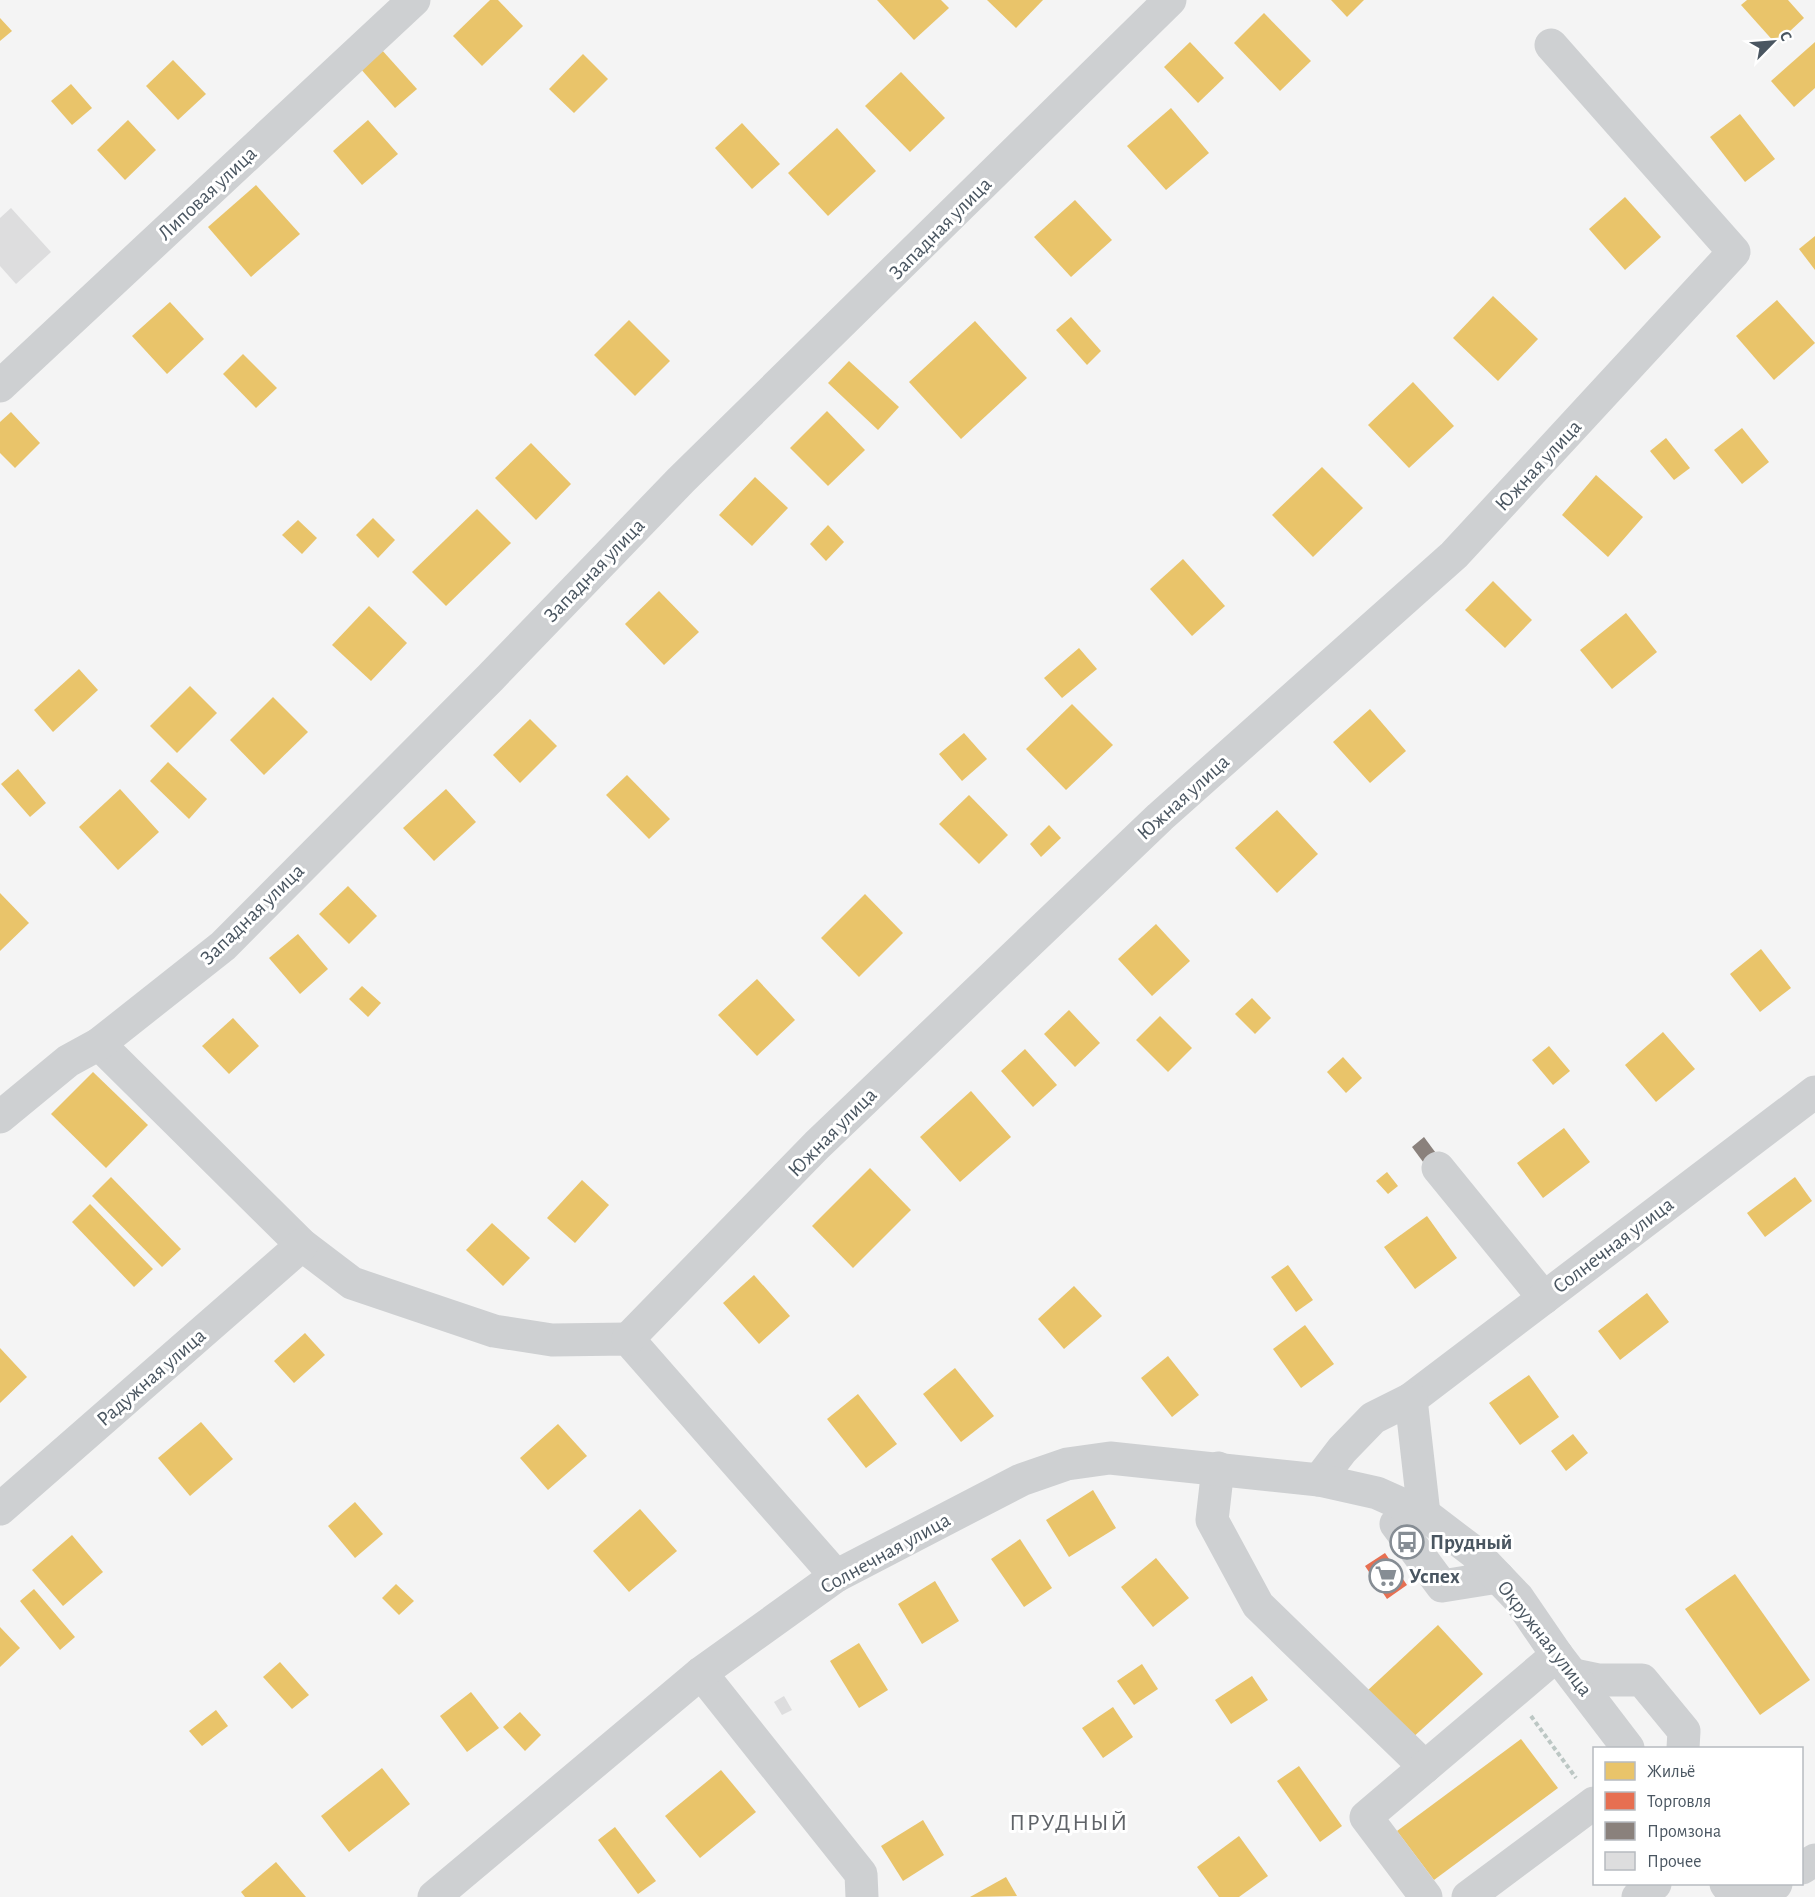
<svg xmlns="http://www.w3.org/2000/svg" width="1815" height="1897" font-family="'Alegreya Sans',sans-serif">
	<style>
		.homes { fill: #e9c46a }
		.shops { fill: #e76f51 }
		.industry { fill: #8a817c }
		.building { fill: #ddddde }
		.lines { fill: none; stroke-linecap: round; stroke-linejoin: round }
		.path { stroke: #bcc7c4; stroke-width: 4; stroke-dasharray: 4.5 3; stroke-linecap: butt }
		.minor { stroke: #ced0d2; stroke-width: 33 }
		.labels { text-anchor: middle; stroke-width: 6; stroke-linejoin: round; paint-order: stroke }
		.street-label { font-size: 21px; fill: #4a5661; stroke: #fff }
		.poi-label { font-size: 21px; font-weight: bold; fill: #4a5661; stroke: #fff; text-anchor: start }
		.quarter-label { font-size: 24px; letter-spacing: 1.5px; fill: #5f6368; stroke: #fff }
	</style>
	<rect width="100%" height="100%" fill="#f4f4f4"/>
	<g class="homes">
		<polygon points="490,0 498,0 523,26 482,66 453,36"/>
		<polygon points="877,0 941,0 949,8 914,40"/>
		<polygon points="987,0 1043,0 1016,28"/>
		<polygon points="1331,0 1364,0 1347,17"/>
		<polygon points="1747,0 1788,0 1804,18 1776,44 1741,5"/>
		<polygon points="1264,13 1311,61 1280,91 1234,43"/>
		<polygon points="0,18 12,31 0,41"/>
		<polygon points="1190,42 1224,78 1198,103 1164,67"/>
		<polygon points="1815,42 1815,88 1794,107 1771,81"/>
		<polygon points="381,49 417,89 395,108 360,68"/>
		<polygon points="583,54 608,79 574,113 549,89"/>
		<polygon points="173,60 206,94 178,120 146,86"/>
		<polygon points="901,72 945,118 910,152 865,106"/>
		<polygon points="71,84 92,108 72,125 51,101"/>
		<polygon points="1171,108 1209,153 1166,190 1127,146"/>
		<polygon points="1740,114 1775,159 1745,182 1710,137"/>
		<polygon points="128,120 156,150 125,180 97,150"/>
		<polygon points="368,120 398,154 362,185 333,151"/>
		<polygon points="742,123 780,164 752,189 715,148"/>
		<polygon points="837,128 876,171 828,216 788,173"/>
		<polygon points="256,185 300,234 251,277 208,227"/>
		<polygon points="1625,197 1661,237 1625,270 1589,229"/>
		<polygon points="1075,200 1112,240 1071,277 1034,237"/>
		<polygon points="1815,236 1815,270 1799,249"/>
		<polygon points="1493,296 1538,339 1498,381 1453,338"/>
		<polygon points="1777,300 1815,343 1774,380 1736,336"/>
		<polygon points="170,302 204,339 167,374 132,336"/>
		<polygon points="1071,317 1101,351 1087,365 1056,330"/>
		<polygon points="629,320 670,361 635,396 594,355"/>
		<polygon points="975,321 1027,378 961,439 909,382"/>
		<polygon points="243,354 277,388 256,408 223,374"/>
		<polygon points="849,361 899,407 878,430 828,383"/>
		<polygon points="1413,382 1454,426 1409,468 1368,425"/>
		<polygon points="827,411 865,450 828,486 790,448"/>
		<polygon points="11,412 40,443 15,468 0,453 0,422"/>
		<polygon points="1742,428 1769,462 1742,484 1714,450"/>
		<polygon points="1666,438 1690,468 1674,480 1650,451"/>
		<polygon points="531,443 571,484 536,520 495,478"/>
		<polygon points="1322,467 1363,508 1313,557 1272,515"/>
		<polygon points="1596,475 1643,517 1608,557 1562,515"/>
		<polygon points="755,477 788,508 752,546 719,515"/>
		<polygon points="477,509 511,543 446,606 412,572"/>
		<polygon points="373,518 395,540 378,558 356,535"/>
		<polygon points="298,520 317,538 302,554 282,535"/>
		<polygon points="828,525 844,542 826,561 810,544"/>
		<polygon points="1183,559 1225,606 1192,636 1150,589"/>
		<polygon points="1493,581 1532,620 1505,648 1465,610"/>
		<polygon points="659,591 699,632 664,665 625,624"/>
		<polygon points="369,606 407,643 371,681 332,645"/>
		<polygon points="1626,613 1657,652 1612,689 1580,650"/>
		<polygon points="1079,648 1097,669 1062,698 1044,678"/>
		<polygon points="79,669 98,690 53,732 34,710"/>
		<polygon points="190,686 217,713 177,753 150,726"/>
		<polygon points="273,697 308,732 264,775 230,740"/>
		<polygon points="1072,704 1113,745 1066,790 1026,749"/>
		<polygon points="1370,709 1406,751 1370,783 1333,742"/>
		<polygon points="530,719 557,746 520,783 493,755"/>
		<polygon points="964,733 987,759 962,781 939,754"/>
		<polygon points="168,762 207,799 189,819 150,781"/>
		<polygon points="18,769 46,803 30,817 1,784"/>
		<polygon points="627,775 670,819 649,839 606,795"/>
		<polygon points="120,789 159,832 118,870 79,827"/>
		<polygon points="446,789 476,822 434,861 403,828"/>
		<polygon points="969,795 1008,835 979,864 939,824"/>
		<polygon points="1277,810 1318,854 1277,893 1235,848"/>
		<polygon points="1049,825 1061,838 1041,857 1030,844"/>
		<polygon points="348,886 377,916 349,944 319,914"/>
		<polygon points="0,893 29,923 0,951"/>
		<polygon points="865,894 903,933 859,977 821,938"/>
		<polygon points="1156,924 1190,961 1152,996 1118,959"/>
		<polygon points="298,934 328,969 300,994 269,958"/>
		<polygon points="1761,949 1791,988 1760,1012 1730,974"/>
		<polygon points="757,979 795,1020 757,1056 718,1015"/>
		<polygon points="362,986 381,1003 368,1017 349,999"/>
		<polygon points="1252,998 1271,1018 1255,1034 1235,1014"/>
		<polygon points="1069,1010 1100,1043 1075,1067 1044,1034"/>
		<polygon points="1160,1016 1192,1048 1168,1072 1136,1040"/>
		<polygon points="233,1018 259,1046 229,1074 202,1046"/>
		<polygon points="1663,1032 1695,1069 1656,1102 1625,1065"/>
		<polygon points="1549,1046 1570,1071 1553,1085 1532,1060"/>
		<polygon points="1025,1049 1057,1085 1033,1107 1001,1071"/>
		<polygon points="1343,1057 1362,1078 1346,1093 1327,1072"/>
		<polygon points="93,1072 148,1125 106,1168 51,1114"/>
		<polygon points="971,1091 1011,1137 960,1182 920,1137"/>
		<polygon points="1564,1128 1590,1162 1543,1198 1517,1163"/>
		<polygon points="870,1168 911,1210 853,1268 812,1226"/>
		<polygon points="1387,1172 1398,1186 1388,1194 1376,1181"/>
		<polygon points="111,1177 181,1249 162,1267 92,1196"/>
		<polygon points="1795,1177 1812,1201 1765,1237 1747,1213"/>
		<polygon points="582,1180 609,1205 575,1243 547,1218"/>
		<polygon points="90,1204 153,1269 134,1287 72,1222"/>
		<polygon points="1427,1216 1457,1258 1415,1289 1384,1247"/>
		<polygon points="492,1223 530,1258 503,1286 466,1250"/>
		<polygon points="1288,1265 1313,1300 1296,1312 1271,1277"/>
		<polygon points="754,1275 790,1316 759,1344 723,1303"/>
		<polygon points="1074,1286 1102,1316 1064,1349 1038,1319"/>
		<polygon points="1647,1293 1669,1322 1620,1360 1598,1331"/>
		<polygon points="1305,1325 1334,1364 1301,1388 1273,1349"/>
		<polygon points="305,1333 325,1355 294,1383 274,1361"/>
		<polygon points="0,1348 27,1377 0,1403"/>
		<polygon points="1168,1356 1199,1395 1172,1417 1141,1378"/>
		<polygon points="955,1368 994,1416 961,1442 923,1394"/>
		<polygon points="1529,1375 1559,1417 1520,1445 1489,1403"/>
		<polygon points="858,1394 897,1444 866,1468 827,1419"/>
		<polygon points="201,1422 233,1459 190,1496 158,1458"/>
		<polygon points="558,1424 587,1456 548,1490 520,1458"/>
		<polygon points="1573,1434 1588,1453 1566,1471 1551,1451"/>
		<polygon points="1093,1490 1116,1528 1069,1557 1046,1520"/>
		<polygon points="355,1502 383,1534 355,1558 328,1526"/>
		<polygon points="640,1509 677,1551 629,1592 593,1551"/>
		<polygon points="72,1535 103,1572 63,1606 32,1570"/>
		<polygon points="1020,1539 1052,1588 1024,1607 991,1559"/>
		<polygon points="1156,1558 1189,1598 1153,1627 1121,1587"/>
		<polygon points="1735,1574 1810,1680 1760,1715 1685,1609"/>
		<polygon points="935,1581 959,1621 922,1644 898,1604"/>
		<polygon points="396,1584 414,1601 399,1615 382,1598"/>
		<polygon points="34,1589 75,1637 60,1650 20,1601"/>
		<polygon points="1438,1625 1483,1674 1411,1739 1367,1691"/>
		<polygon points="0,1627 20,1648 0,1667"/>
		<polygon points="859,1643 888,1690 859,1708 830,1661"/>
		<polygon points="280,1662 309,1695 292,1709 263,1677"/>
		<polygon points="1142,1664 1158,1689 1134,1705 1117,1681"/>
		<polygon points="1252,1676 1268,1700 1231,1724 1215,1700"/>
		<polygon points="471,1692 499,1728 467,1752 440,1716"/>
		<polygon points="1113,1707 1133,1737 1103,1758 1082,1728"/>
		<polygon points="216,1710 228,1726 202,1746 189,1731"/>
		<polygon points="520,1712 541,1735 525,1751 503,1727"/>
		<polygon points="1521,1739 1558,1788 1434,1880 1397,1831"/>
		<polygon points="1299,1766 1342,1826 1320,1842 1277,1781"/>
		<polygon points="382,1768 410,1804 349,1852 321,1816"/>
		<polygon points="721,1770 756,1812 700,1858 665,1816"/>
		<polygon points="923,1820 944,1855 903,1881 881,1846"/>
		<polygon points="615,1827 656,1881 638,1894 598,1840"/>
		<polygon points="1239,1836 1268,1876 1239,1897 1219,1897 1197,1867"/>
		<polygon points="276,1862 306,1897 245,1897 241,1892"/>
		<polygon points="1006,1877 1017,1896 970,1897"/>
	</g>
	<polygon class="shops" points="1385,1553 1407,1585 1387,1599 1365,1566"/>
	<polygon class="industry" points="1424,1137 1441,1160 1429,1170 1412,1147"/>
	<g class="building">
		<polygon points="11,208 51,252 16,284 0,266 0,218"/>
		<polygon points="784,1696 792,1710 782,1715 774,1702"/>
	</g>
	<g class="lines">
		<polyline class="path" points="1531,1716 1576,1778"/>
		<g class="minor">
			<polyline points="0,386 414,0"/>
			<polyline points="99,1044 302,1245 352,1283 494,1331 552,1340 628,1339 836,1576"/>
			<polyline points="0,1117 68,1061 99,1044 223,946 490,678 681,480 1170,0"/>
			<polyline points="1438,1168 1544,1298"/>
			<polyline points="628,1339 817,1145 1160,817 1454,555 1734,252 1551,45"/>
			<polyline points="1411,1399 1815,1092"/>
			<polyline points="1218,1468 1212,1520 1258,1605 1425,1767"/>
			<polyline points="1319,1480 1342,1450 1373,1418 1411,1399 1424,1514"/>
			<polyline points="1409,1508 1396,1524 1442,1586 1498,1577"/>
			<polyline points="0,1509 302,1245"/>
			<polyline points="701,1673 861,1874 862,1897"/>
			<polyline points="1574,1675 1598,1680 1642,1680 1684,1731 1683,1748"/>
			<polyline points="1802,1868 1815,1860"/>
			<polyline points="1726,1884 1736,1897"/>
			<polyline points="434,1897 701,1673 836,1576 1021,1480 1067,1464 1110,1458 1319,1480 1377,1493 1424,1514 1474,1552 1518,1598 1557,1655 1628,1748"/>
			<polyline points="1426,1897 1366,1817 1557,1655"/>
			<polyline points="1468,1897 1594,1803"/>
			<polyline points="1638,1897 1655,1884"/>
			<polyline points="1754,1897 1776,1884"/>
		</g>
	</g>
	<defs>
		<symbol id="bus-ring" viewBox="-11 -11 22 22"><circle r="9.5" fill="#fff" stroke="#868d94" stroke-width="1.5"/><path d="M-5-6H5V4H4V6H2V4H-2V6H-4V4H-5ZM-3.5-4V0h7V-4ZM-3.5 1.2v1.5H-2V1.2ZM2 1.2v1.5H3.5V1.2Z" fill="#868d94"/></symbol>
		<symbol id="supermarket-ring" viewBox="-11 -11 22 22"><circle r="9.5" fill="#fff" stroke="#868d94" stroke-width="1.5"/><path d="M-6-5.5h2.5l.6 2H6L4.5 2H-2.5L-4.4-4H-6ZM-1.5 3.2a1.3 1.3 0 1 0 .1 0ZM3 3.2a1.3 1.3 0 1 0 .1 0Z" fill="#868d94"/></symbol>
	</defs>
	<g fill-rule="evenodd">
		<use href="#bus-ring" x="1388" y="1523" width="38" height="38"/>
		<use href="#supermarket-ring" x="1367" y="1557" width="38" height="38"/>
	</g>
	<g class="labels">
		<g class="street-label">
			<text transform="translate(207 193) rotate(-43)" y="7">Липовая улица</text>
			<text transform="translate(940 228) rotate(-45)" y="7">Западная улица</text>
			<text transform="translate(1538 465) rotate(-47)" y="7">Южная улица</text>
			<text transform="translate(594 570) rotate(-46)" y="7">Западная улица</text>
			<text transform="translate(1183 797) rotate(-42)" y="7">Южная улица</text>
			<text transform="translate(252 914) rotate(-44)" y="7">Западная улица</text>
			<text transform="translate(832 1132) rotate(-45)" y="7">Южная улица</text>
			<text transform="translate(1613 1245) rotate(-37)" y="7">Солнечная улица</text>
			<text transform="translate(151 1377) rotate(-41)" y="7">Радужная улица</text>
			<text transform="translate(885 1553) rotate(-29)" y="7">Солнечная улица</text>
			<text transform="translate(1545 1638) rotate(52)" y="7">Окружная улица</text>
		</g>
		<g class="poi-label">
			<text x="1430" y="1549">Прудный</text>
			<text x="1409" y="1583">Успех</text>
		</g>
		<g class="quarter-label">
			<text x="1069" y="1830">ПРУДНЫЙ</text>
		</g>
	</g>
	<rect x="1593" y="1747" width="210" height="138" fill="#ffffff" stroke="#b7bbc0" stroke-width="1.5"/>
	<rect x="1605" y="1762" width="30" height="18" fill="#e9c46a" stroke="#b7bbc0" stroke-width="1.5"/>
	<text x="1647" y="1777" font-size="18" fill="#4a5661">Жильё</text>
	<rect x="1605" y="1792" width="30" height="18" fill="#e76f51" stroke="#b7bbc0" stroke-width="1.5"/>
	<text x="1647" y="1807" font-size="18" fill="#4a5661">Торговля</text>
	<rect x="1605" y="1822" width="30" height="18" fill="#8a817c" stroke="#b7bbc0" stroke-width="1.5"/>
	<text x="1647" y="1837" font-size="18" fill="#4a5661">Промзона</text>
	<rect x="1605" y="1852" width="30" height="18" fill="#ddddde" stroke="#b7bbc0" stroke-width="1.5"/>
	<text x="1647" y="1867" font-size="18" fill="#4a5661">Прочее</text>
	<g transform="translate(1773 42) rotate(65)" stroke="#ffffff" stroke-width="4.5" paint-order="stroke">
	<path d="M0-4.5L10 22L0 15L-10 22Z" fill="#4a5661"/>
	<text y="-9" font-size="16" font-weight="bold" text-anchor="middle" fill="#4a5661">С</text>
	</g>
</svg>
